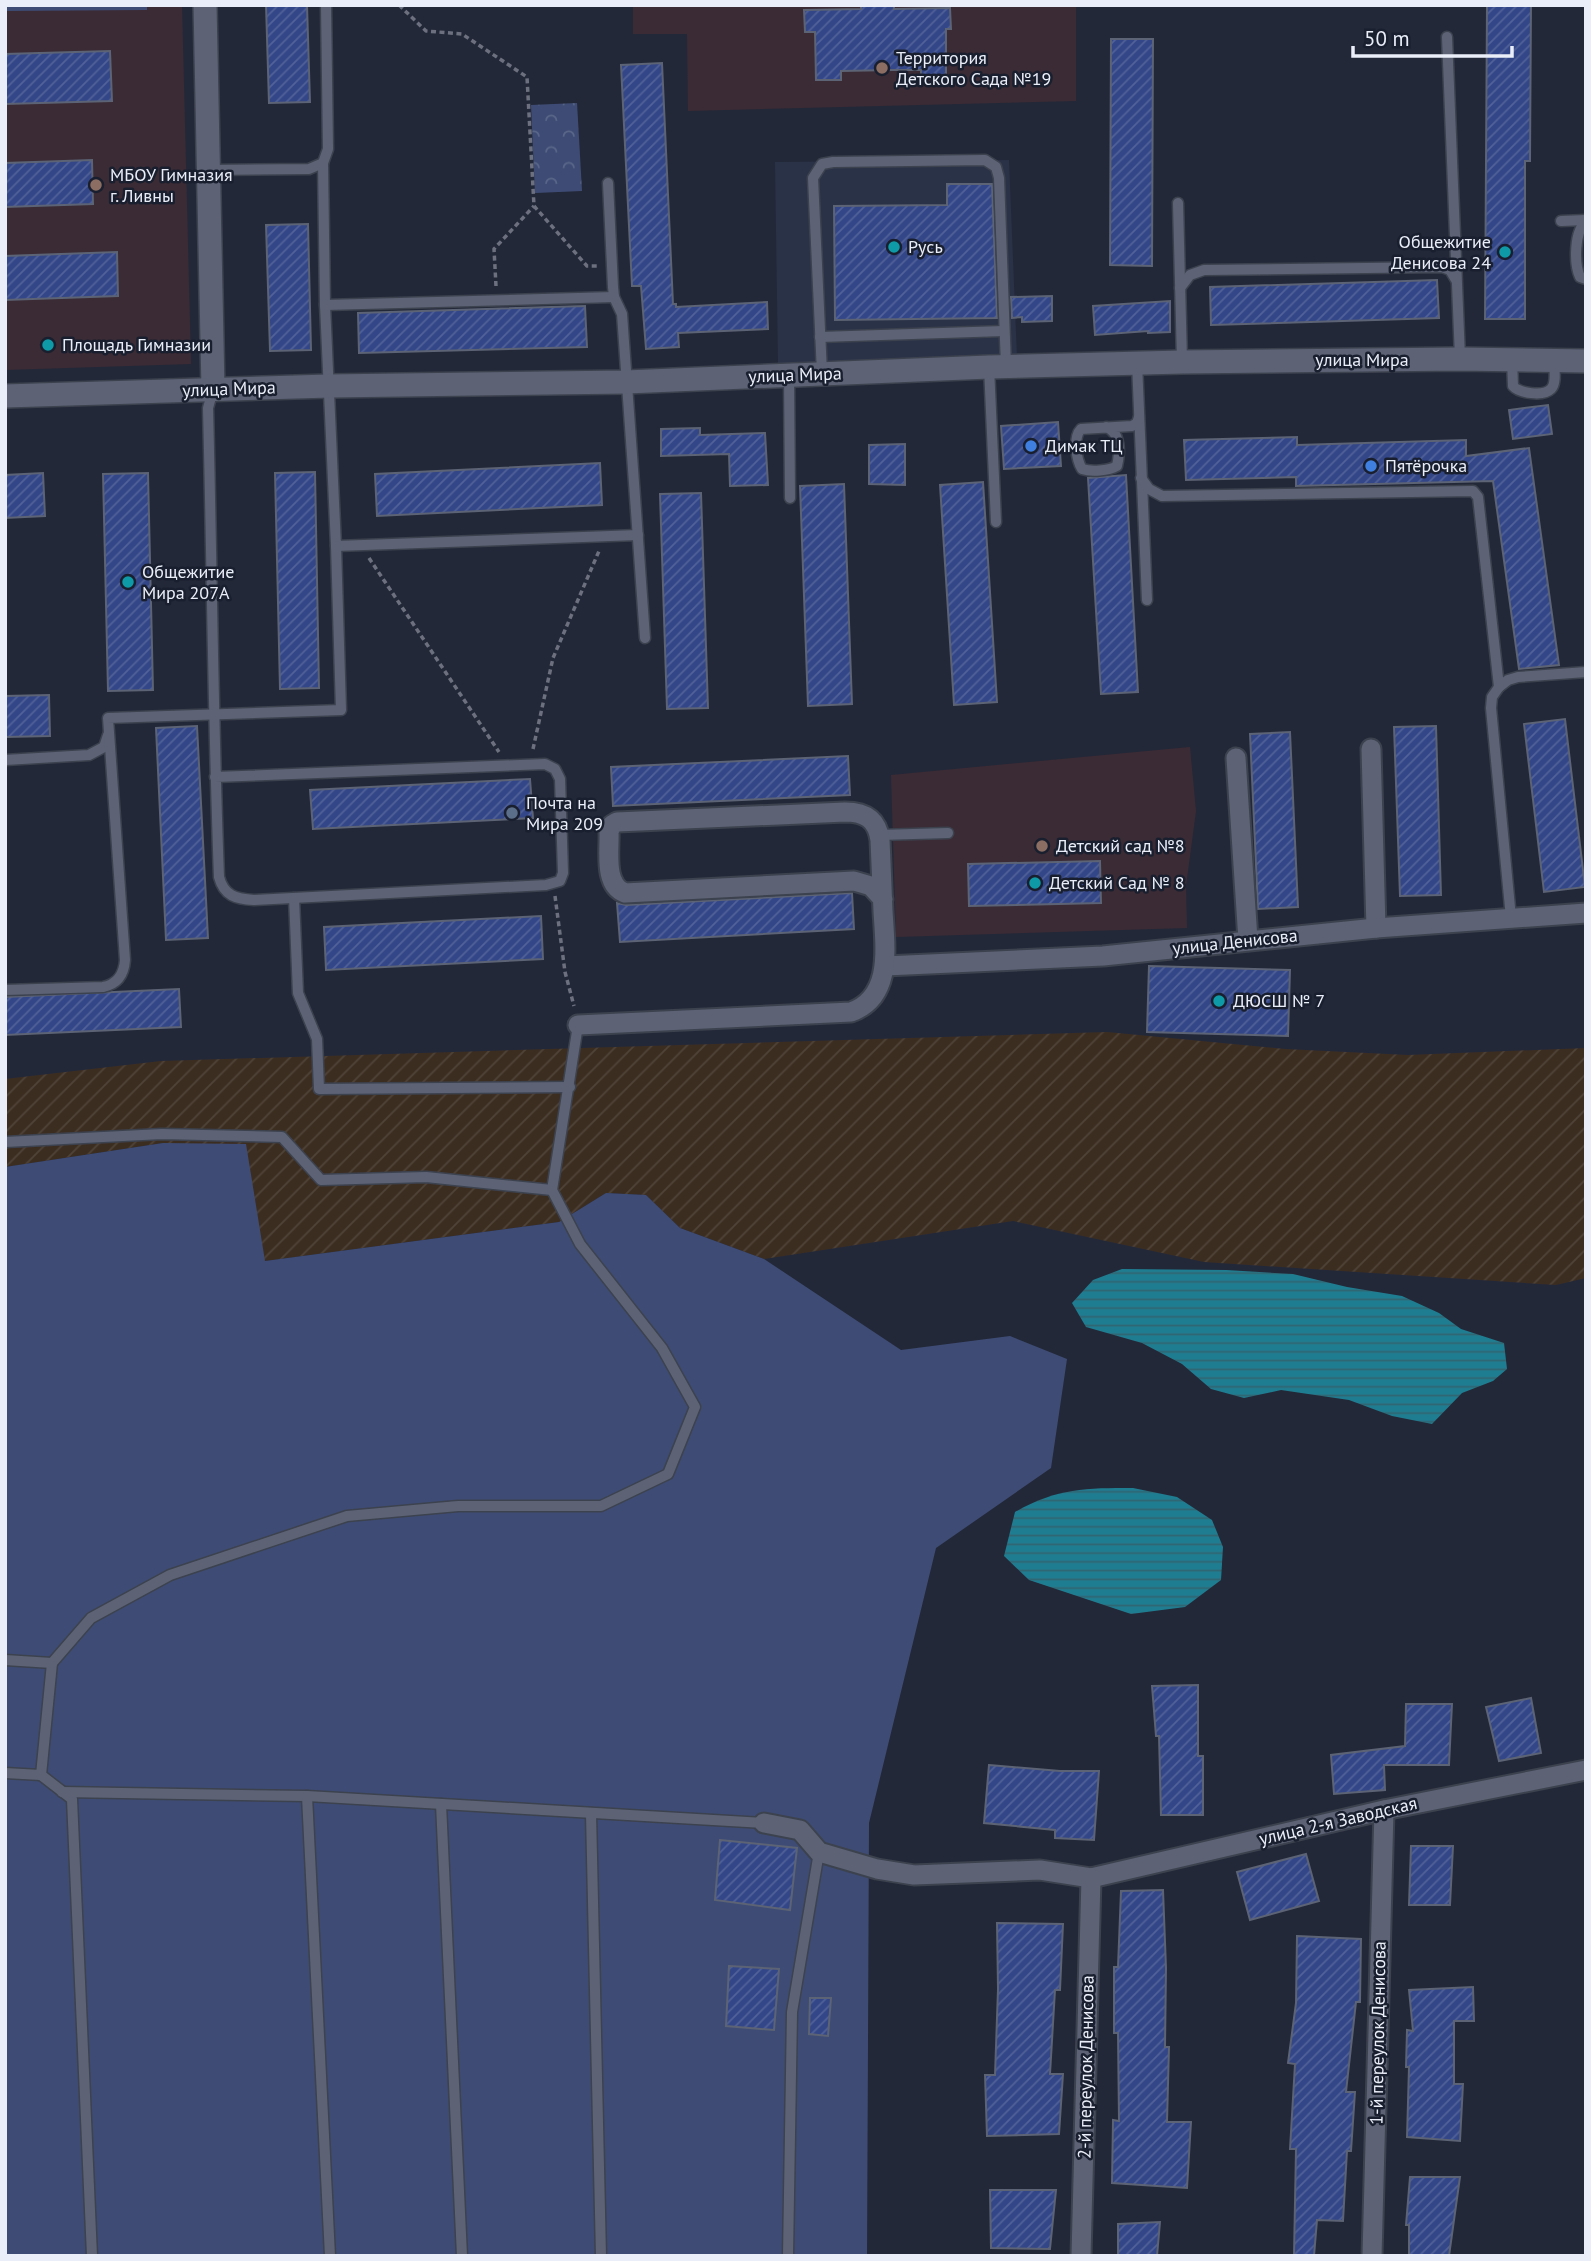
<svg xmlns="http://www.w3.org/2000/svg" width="1591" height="2261" font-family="'PT Sans',sans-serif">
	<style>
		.built { fill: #2a3247 }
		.industrial { fill: url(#industrial-furrows) }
		.education { fill: #3b2b35 }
		.green { fill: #3e4c75 }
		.park { fill: url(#park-crowns) }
		.water { fill: url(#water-rules) }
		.building { fill: url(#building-hatch); stroke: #5c6374; stroke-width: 2 }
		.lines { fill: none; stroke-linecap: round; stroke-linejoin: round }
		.service-casing { stroke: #3d424f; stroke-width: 13 }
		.minor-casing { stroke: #3d424f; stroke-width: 23 }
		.tertiary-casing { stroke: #3d424f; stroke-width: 26 }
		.path { stroke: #6c707f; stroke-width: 3.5; stroke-dasharray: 5 3.5; stroke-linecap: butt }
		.service { stroke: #5d6375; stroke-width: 10 }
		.minor { stroke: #5d6375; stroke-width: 19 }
		.tertiary { stroke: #5d6375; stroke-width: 23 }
		.education-dot { fill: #8d6e63; stroke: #191f2e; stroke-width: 2.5 }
		.culture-dot { fill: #0f9aa8; stroke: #191f2e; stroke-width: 2.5 }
		.shop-dot { fill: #3f7fe0; stroke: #191f2e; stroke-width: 2.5 }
		.service-dot { fill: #5c6f8a; stroke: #191f2e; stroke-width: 2.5 }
		.labels { text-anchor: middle; stroke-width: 5; stroke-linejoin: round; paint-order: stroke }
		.poi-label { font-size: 18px; fill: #eaeef9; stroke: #191f2e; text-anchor: start }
		.street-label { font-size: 18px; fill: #eaeef9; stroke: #191f2e }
	</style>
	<defs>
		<pattern id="industrial-furrows" width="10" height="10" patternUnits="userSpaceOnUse" patternTransform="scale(1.75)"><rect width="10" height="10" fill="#3c2d21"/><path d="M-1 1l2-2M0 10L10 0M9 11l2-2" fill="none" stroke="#4f4237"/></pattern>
		<pattern id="park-crowns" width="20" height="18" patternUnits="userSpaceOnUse" patternTransform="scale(1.75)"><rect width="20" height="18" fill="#3e4c75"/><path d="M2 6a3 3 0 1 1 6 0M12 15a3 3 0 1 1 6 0" fill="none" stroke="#5a6689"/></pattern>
		<pattern id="water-rules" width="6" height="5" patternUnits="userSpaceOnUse" patternTransform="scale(1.75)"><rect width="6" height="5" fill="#1f7d91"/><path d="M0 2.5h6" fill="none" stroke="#316572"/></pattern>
		<pattern id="building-hatch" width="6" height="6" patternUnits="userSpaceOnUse" patternTransform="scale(1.75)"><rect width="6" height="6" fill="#334687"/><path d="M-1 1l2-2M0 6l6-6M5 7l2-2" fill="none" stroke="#516199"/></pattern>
	</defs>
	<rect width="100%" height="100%" fill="#232838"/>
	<polygon class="built" points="1009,160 1017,358 778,363 775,162"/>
	<polygon class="industrial" points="1107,1032 1285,1049 1408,1055 1586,1048 1586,1278 1556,1285 1204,1262 1013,1221 764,1259 680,1228 646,1195 606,1193 559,1222 265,1261 163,1143 5,1167 5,1079 161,1061"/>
	<g class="education">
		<polygon points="5,5 182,5 191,364 5,370"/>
		<polygon points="633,5 1076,5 1076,101 688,111 687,34 633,34"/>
		<polygon points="1190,747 1196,811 1186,886 1187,928 896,937 891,775"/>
	</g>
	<g class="green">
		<polygon points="5,5 147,5 147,10 5,11"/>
		<polygon points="163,1143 246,1144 265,1261 559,1222 606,1193 646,1195 680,1228 764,1259 901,1350 1010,1336 1067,1359 1051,1468 936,1548 869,1823 867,2256 5,2256 5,1167"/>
	</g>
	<polygon class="park" points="577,103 582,191 535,193 531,105"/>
	<g class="water">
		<polygon points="1122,1269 1226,1270 1293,1274 1347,1287 1402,1296 1439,1313 1461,1329 1504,1343 1507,1369 1493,1381 1462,1393 1432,1424 1392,1416 1349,1400 1281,1390 1244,1398 1211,1389 1182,1364 1142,1343 1086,1327 1072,1303 1093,1280"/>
		<path d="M1133 1488 1177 1497 1212 1520 1223 1547 1221 1580 1185 1607 1131 1614 1029 1580 1004 1556 1015 1512C1057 1488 1086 1488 1133 1488Z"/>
	</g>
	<g class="building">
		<polygon points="266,5 307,5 310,102 269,103"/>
		<polygon points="861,5 894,5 894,9 950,8 951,29 946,29 946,78 921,78 921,70 893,70 841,71 841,80 816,80 815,32 805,32 804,10 861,9"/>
		<polygon points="1487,5 1531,5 1530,161 1525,161 1525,319 1485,319"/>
		<polygon points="1111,39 1153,39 1152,266 1110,265"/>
		<polygon points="110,51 112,101 5,104 5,54"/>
		<polygon points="662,63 673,304 676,304 676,307 767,302 768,329 678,333 679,347 646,349 641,286 632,286 621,65"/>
		<polygon points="92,160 93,204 5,207 5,163"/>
		<polygon points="947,184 992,184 997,318 835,320 834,206 947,205"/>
		<polygon points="308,224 311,350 270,351 266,225"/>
		<polygon points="117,252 118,296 5,300 5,256"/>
		<polygon points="1437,280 1439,318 1211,325 1210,287"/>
		<polygon points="1052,296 1052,321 1022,322 1022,317 1012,318 1011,297"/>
		<polygon points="1170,301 1170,332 1148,333 1148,331 1095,335 1093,306"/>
		<polygon points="585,306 587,347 359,353 358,313"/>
		<polygon points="1548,405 1552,434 1513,439 1509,410"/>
		<polygon points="1058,422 1061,466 1004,469 1001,426"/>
		<polygon points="700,428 700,435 765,433 768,485 730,486 729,454 661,456 661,429"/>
		<polygon points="1297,437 1297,445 1466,440 1466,456 1529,448 1559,665 1519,669 1493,481 1296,486 1296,477 1186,480 1184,440"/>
		<polygon points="905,444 905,485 869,484 869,445"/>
		<polygon points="600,463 602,505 377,516 375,474"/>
		<polygon points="315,472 319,688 280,689 275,473"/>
		<polygon points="43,473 45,516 5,518 5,475"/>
		<polygon points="148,473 153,690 108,691 103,474"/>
		<polygon points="1126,475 1138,692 1101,694 1088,478"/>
		<polygon points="983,482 997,702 954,705 940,485"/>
		<polygon points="844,484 852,704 808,706 800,486"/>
		<polygon points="701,493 708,708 667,709 660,494"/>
		<polygon points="49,695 50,736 5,737 5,696"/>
		<polygon points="1565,719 1585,887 1544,892 1524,724"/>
		<polygon points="197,726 208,938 166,940 156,728"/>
		<polygon points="1436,726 1441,895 1400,896 1394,727"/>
		<polygon points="1290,732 1298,907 1258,909 1250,734"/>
		<polygon points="848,756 850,795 613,806 611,767"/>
		<polygon points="530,779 533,818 313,829 310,790"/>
		<polygon points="1100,861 1101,903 969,906 968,864"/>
		<polygon points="852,893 854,929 620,942 617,903 626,905"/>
		<polygon points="541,916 543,959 326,970 324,927"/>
		<polygon points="1149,966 1290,970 1288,1036 1147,1032"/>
		<polygon points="179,989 181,1027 5,1035 5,997"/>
		<polygon points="1198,1685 1198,1756 1203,1756 1203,1815 1161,1815 1159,1736 1156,1736 1152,1686"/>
		<polygon points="1531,1698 1541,1753 1499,1761 1486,1707"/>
		<polygon points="1406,1704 1452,1704 1449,1765 1384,1765 1385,1790 1334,1794 1331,1755 1405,1746"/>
		<polygon points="989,1765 1060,1771 1099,1771 1094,1840 1055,1838 1055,1830 984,1823"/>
		<polygon points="720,1840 797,1848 790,1910 715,1900"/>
		<polygon points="1411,1846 1453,1846 1450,1905 1409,1905"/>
		<polygon points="1306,1854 1319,1901 1250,1920 1237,1872"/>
		<polygon points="1163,1890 1166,1968 1165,2047 1169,2047 1167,2122 1191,2122 1187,2188 1112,2183 1113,2120 1119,2121 1118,2033 1114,2033 1114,1967 1118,1967 1121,1891"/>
		<polygon points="997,1923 1063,1924 1060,1990 1055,1990 1050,2074 1063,2074 1059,2134 987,2136 985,2075 995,2075 998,1989"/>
		<polygon points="1297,1936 1361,1939 1360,2002 1356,2002 1346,2092 1355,2092 1351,2151 1347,2151 1343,2221 1317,2220 1314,2256 1294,2256 1296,2149 1290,2149 1295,2064 1288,2063 1296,2003"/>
		<polygon points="729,1966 779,1969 774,2030 726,2026"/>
		<polygon points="1473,1987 1474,2021 1454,2021 1454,2084 1463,2084 1460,2141 1407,2137 1409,2067 1406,2067 1407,2030 1413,2031 1409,1990"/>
		<polygon points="810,1998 831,1998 828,2036 809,2034"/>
		<polygon points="1410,2177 1460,2177 1449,2256 1409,2256 1409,2225 1406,2225"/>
		<polygon points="990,2190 1056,2190 1050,2249 991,2248"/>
		<polygon points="1160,2222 1157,2256 1118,2256 1118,2224"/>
	</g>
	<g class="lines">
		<defs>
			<g id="service">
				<polyline points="1447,37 1460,358"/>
				<polyline points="323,163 325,305 336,546 638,535"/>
				<polyline points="209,170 309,169 323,163 328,149 326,5"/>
				<polyline points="608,183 613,287 614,297 622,314 645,638"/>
				<polyline points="1178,203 1182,361"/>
				<polyline points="1561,221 1586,220"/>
				<path d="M1586 222C1574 231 1574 264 1580 277L1586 279"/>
				<polyline points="1180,288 1190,275 1204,270 1442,267 1450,270 1456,280"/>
				<polyline points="325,305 614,297"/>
				<polyline points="820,337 1004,331"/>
				<path d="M1512 359 1513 386C1519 393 1543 397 1551 389 1557 383 1554 368 1554 361"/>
				<polyline points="1137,363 1147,600"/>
				<polyline points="989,367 996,522"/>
				<polyline points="822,373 813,178 822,164 833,162 985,160 996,167 999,178 1006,366"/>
				<polyline points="789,376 790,498"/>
				<path d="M213 390 208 408C212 564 213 721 219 877 224 896 236 899 254 900L546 885 560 881 563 873 560 779 555 769 545 764 215 777"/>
				<path d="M1106 427C1121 432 1120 453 1117 466 1108 471 1091 472 1082 469 1076 459 1073 437 1081 429L1132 426 1137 423 1139 417"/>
				<polyline points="1141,478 1149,489 1162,496 1473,491 1478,497 1499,687 1508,680 1518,677 1586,672"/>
				<polyline points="1499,687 1492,697 1491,708 1511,918"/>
				<polyline points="5,760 89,755 104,747 108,735"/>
				<polyline points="879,835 948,833"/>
				<polyline points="294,898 298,993 317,1039 319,1089 570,1087"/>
				<path d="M5 990 103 987C118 984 124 974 125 960L108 718 341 710 336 546"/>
				<polyline points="5,1142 162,1134 282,1137 321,1180 426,1177 552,1190"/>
				<polyline points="5,1660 52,1663 41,1775 5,1773"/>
				<polyline points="52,1663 91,1618 170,1575 347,1516 458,1506 601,1506 668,1474 695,1407 662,1348 580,1244 552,1190 578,1025"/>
				<polyline points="41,1775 72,1799 92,2256"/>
				<polyline points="62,1792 307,1796 764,1823"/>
				<polyline points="307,1796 330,2256"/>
				<polyline points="441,1804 462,2256"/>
				<polyline points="591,1813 601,2256"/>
				<polyline points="788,2256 792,2012 819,1852"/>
			</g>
			<g id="minor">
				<polyline points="1371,749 1376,928"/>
				<polyline points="1236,758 1248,940"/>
				<polyline points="885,966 1103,956 1376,928 1586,913"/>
				<path d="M578 1025 851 1012C893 997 885 947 883 911 882 887 881 864 880 840 877 819 865 812 845 812L617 822 612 825 609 831C610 850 603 885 625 893L854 881 871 886 883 899"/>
				<polyline points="764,1823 800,1830 819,1852 877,1869 914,1875 1040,1870 1091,1878 1384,1810 1586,1770"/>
				<polyline points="1081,2256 1091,1878"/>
				<polyline points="1372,2256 1384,1810"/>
			</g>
			<g id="tertiary">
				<polyline points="205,5 213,389"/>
				<polyline points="5,396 329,386 626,382 989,367 1182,362 1460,359 1586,361"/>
			</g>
		</defs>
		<use href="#service" class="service-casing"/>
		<use href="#minor" class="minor-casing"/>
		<use href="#tertiary" class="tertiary-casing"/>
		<g class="path">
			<polyline points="399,5 426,31 462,34 527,77 534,206 587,266 598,266"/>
			<polyline points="496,286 494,249 534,206"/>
			<polyline points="369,558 499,752"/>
			<polyline points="533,749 553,658 599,551"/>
			<polyline points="555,896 565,972 574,1006"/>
		</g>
		<use href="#service" class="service"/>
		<use href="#minor" class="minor"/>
		<use href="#tertiary" class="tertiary"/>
	</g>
	<g class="education-dot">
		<circle cx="882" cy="68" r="7"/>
		<circle cx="96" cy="185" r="7"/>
		<circle cx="1042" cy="846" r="7"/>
	</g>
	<g class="culture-dot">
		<circle cx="894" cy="247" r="7"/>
		<circle cx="1505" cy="252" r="7"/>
		<circle cx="48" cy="345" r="7"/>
		<circle cx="128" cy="582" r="7"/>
		<circle cx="1035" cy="883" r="7"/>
		<circle cx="1219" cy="1001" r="7"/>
	</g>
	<g class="shop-dot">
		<circle cx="1031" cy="446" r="7"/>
		<circle cx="1371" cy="466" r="7"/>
	</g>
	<circle class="service-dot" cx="512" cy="813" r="7"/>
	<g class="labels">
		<g class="poi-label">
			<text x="896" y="64">Территория<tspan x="896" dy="21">Детского Сада №19</tspan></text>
			<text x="110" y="181">МБОУ Гимназия<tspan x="110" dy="21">г. Ливны</tspan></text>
			<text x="1491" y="248" text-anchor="end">Общежитие<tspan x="1491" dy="21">Денисова 24</tspan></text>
			<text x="908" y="253">Русь</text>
			<text x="62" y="351">Площадь Гимназии</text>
			<text x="1045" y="452">Димак ТЦ</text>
			<text x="1385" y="472">Пятёрочка</text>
			<text x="142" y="578">Общежитие<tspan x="142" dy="21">Мира 207А</tspan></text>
			<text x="526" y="809">Почта на<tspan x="526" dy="21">Мира 209</tspan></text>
			<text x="1056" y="852">Детский сад №8</text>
			<text x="1049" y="889">Детский Сад № 8</text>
			<text x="1233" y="1007">ДЮСШ № 7</text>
		</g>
		<g class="street-label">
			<text x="1362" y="366">улица Мира</text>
			<text transform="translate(795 375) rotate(-2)" y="6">улица Мира</text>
			<text transform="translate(229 389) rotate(-2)" y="6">улица Мира</text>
			<text transform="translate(1235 942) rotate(-6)" y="6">улица Денисова</text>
			<text transform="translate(1338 1821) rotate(-13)" y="6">улица 2-я Заводская</text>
			<text transform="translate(1378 2033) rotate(-89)" y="6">1-й переулок Денисова</text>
			<text transform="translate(1086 2067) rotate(-89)" y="6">2-й переулок Денисова</text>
		</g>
	</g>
	<rect width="1591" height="2261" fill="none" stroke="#eaeef9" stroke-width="14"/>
	<path d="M1353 46v10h159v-10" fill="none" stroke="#eaeef9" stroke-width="3.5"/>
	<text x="1364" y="46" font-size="21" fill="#eaeef9" stroke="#191f2e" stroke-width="5" paint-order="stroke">50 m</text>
</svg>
